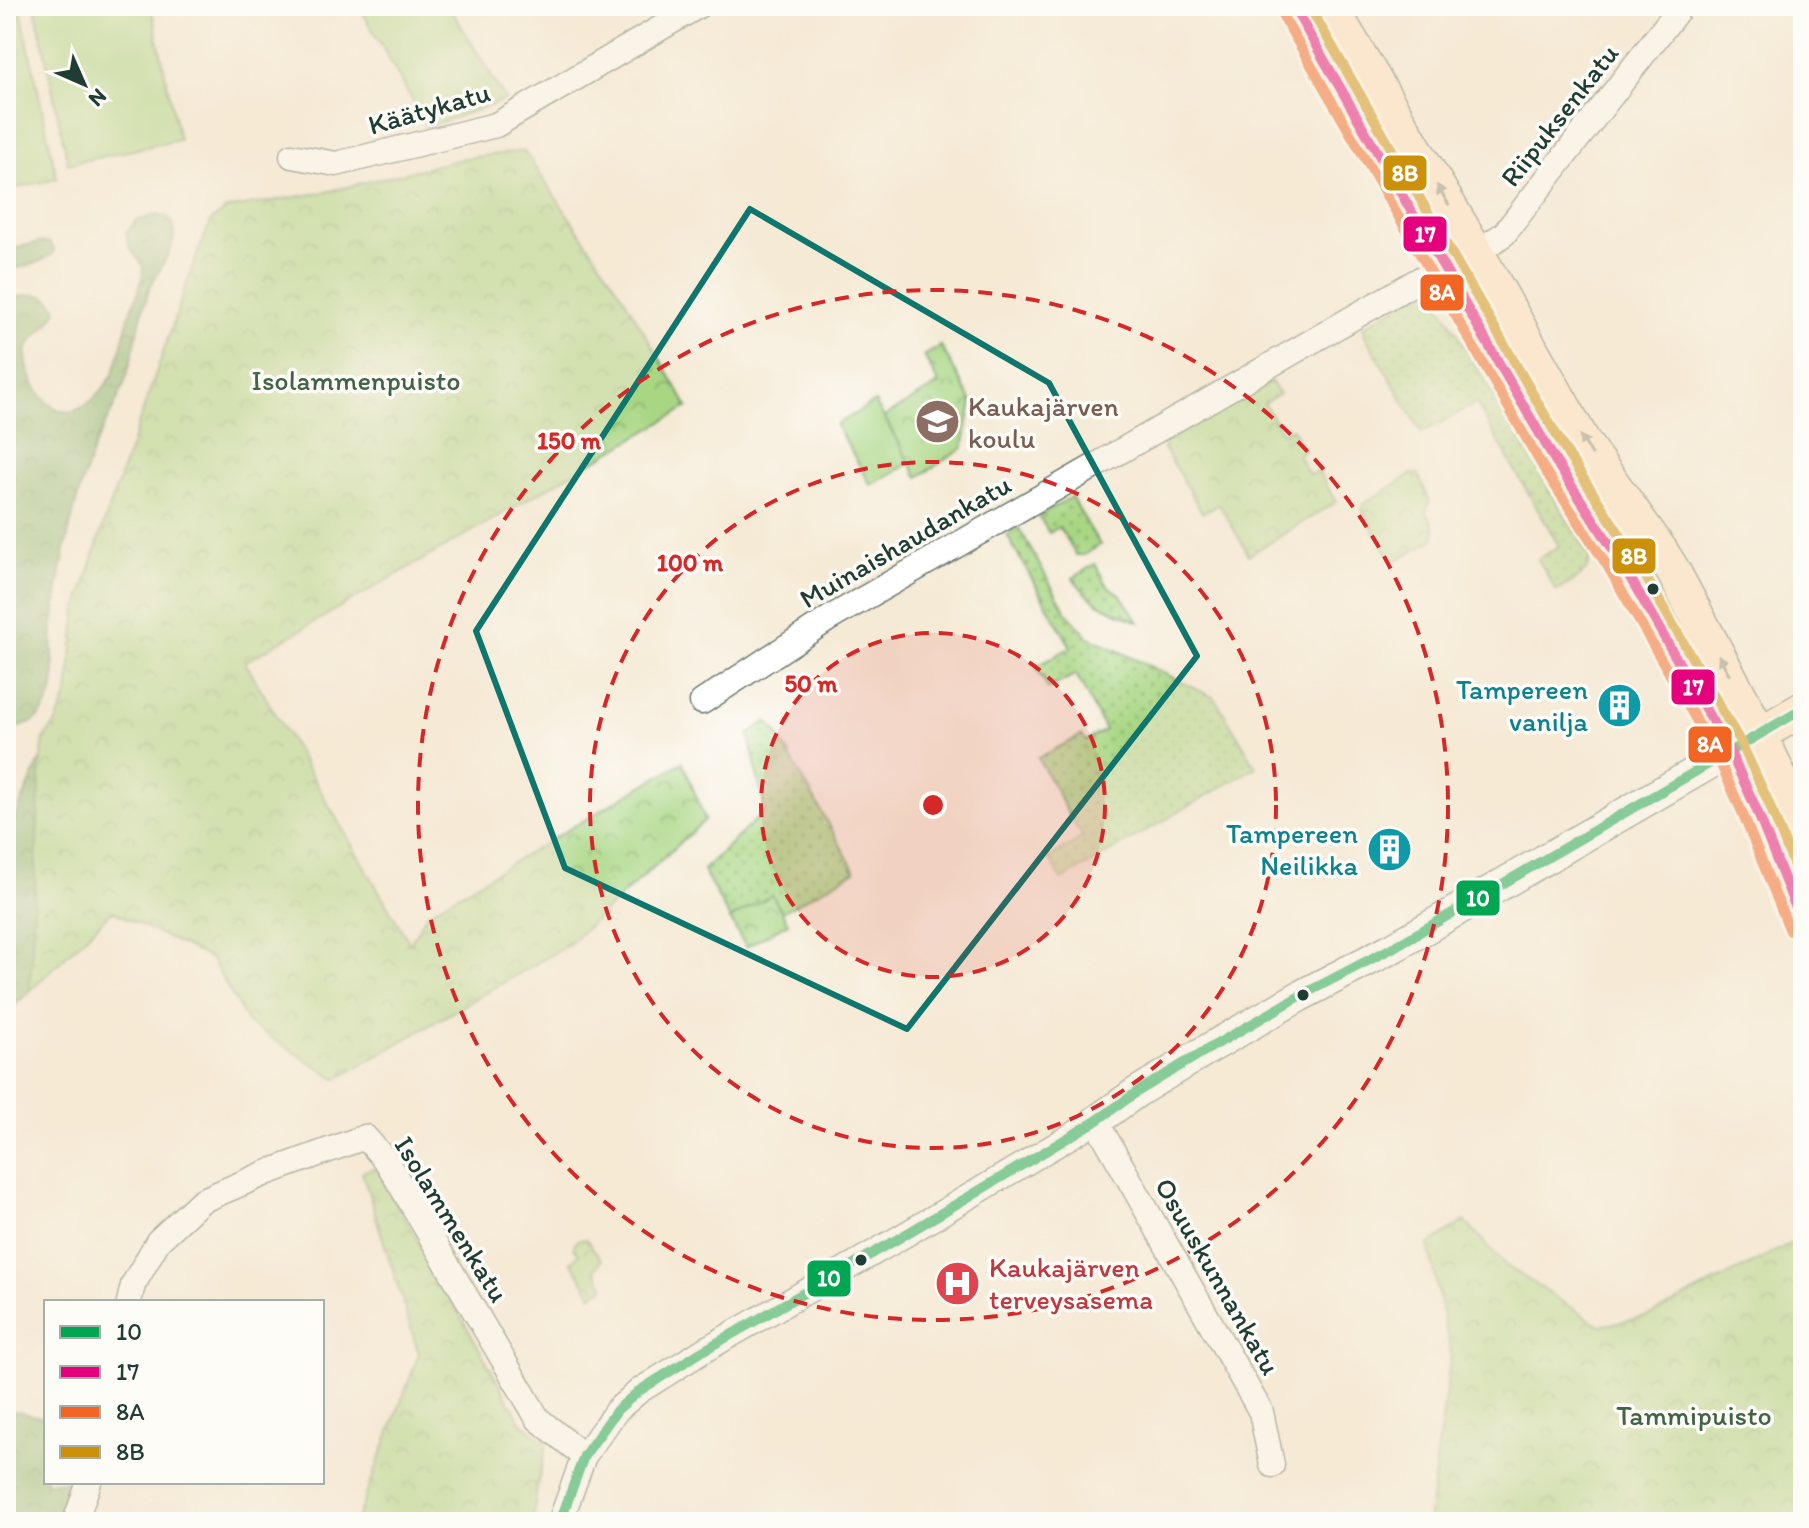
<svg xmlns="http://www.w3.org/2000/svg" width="1809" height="1528" font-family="Itim,sans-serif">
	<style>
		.grass { fill: url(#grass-dots); stroke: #648a5c; stroke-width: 2 }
		.forest { fill: url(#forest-crowns); stroke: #527a52; stroke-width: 2 }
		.park { fill: url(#park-crowns); stroke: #648a5c; stroke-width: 2 }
		.pitch { fill: #a8d683; stroke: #648a5c; stroke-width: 2 }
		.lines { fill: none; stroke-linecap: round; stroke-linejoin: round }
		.minor-casing { stroke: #6a7a6c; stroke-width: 27 }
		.tertiary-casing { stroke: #6a7a6c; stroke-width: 33 }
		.secondary-casing { stroke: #6a7a6c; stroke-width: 37 }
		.minor { stroke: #fff; stroke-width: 24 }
		.tertiary { stroke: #fff; stroke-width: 30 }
		.secondary { stroke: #fee5c5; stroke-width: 34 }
		.bus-1-casing { stroke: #fdfcf7; stroke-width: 16 }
		.bus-2-casing { stroke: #fdfcf7; stroke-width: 16 }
		.bus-3-casing { stroke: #fdfcf7; stroke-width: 16 }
		.bus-4-casing { stroke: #fdfcf7; stroke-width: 16 }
		.bus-1 { stroke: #00a651; stroke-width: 10 }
		.bus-2 { stroke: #e5007d; stroke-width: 10 }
		.bus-3 { stroke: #f26522; stroke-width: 10 }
		.bus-4 { stroke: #cc910a; stroke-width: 10 }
		.oneway { fill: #8e917c }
		.marked { fill: none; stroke: #0f766e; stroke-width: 6; stroke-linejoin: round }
		.ring { fill: none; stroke: #d62828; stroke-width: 4; stroke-dasharray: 14 10 }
		.bus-dot { fill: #1f3d34; stroke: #fdfcf7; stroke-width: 3 }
		.labels { text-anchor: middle; stroke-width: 7; stroke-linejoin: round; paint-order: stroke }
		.street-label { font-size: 28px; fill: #1f3d34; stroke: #fdfcf7 }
		.park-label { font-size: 28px; fill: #416348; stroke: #fdfcf7 }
		.education-label { font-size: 28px; fill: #785e54; stroke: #fdfcf7; text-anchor: start }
		.culture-label { font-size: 28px; fill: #0d838f; stroke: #fdfcf7; text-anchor: end }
		.health-label { font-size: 28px; fill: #be3a42; stroke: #fdfcf7; text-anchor: start }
		.centre { fill: #d62828; stroke: #fdfcf7; stroke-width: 4 }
		.ring-label { font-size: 24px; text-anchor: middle; font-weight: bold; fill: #d62828; stroke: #fdfcf7; stroke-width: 7; stroke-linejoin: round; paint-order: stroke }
		.line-badge { stroke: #fdfcf7; stroke-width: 3 }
		.badge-label { font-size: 22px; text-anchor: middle; font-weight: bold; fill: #fff }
	</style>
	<defs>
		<pattern id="grass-dots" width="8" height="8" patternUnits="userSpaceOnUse" patternTransform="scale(2)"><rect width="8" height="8" fill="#a8d683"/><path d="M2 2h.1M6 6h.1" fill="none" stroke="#88af6c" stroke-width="1.8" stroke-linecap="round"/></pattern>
		<pattern id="forest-crowns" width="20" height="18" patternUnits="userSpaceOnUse" patternTransform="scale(2)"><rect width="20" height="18" fill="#86b771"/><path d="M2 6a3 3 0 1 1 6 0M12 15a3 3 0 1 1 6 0" fill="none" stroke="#6d965e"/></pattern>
		<pattern id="park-crowns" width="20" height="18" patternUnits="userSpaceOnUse" patternTransform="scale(2)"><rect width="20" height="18" fill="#a8d683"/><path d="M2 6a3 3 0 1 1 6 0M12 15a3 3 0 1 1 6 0" fill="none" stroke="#88af6c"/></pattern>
	</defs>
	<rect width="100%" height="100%" fill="#fdfcf7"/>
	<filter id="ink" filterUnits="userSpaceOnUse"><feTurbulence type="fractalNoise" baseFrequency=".0125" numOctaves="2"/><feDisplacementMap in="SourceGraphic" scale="16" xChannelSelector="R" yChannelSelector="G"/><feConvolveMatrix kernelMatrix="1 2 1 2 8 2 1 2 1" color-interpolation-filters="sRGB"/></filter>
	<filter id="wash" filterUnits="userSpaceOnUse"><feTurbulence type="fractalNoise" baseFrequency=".006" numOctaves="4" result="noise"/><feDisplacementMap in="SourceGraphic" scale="32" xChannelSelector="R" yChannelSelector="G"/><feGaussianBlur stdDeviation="1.8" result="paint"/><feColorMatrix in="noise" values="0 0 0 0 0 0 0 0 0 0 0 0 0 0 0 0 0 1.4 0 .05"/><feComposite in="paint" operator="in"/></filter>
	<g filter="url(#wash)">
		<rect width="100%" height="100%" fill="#f5ead5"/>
		<g class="grass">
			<path d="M1432 291 1590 558C1588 577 1571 582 1556 591L1538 559 1559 546 1476 403 1422 433 1365 336 1363 327 1421 292Z"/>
			<polygon points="1071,497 1100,545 1084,555 1076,555 1059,527 1049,533 1039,516"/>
			<polygon points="1018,527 1067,613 1087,636 1215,698 1256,767 1062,880 1049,858 1083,837 1074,824 1038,758 1082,735 1086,741 1105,730 1076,674 1048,689 1036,667 1071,647 1007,535"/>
			<path d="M1095 564 1107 586 1120 594 1139 622C1109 609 1092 605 1073 578Z"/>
			<polygon points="767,721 777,733 855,871 782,912 772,896 730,919 703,870 765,811 749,735"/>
		</g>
		<g class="forest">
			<path d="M156 215C168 216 174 219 174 233 175 250 157 271 150 288 138 317 136 351 125 381 115 410 97 435 88 464 70 516 60 570 53 624 49 652 62 681 46 707 37 723 23 729 6 727V301C24 295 48 287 57 310 51 326 32 335 27 349 24 362 31 380 38 391 57 418 77 418 98 394 103 388 110 381 113 374 120 357 123 337 128 320 133 302 144 285 143 266L129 246 126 232 136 221Z"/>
			<polygon points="40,242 50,243 54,249 53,254 37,263 6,271 6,250"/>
			<polygon points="58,755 40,945 31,964 30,991 6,1014 6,838 41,758"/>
			<polygon points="6,1409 46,1418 46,1482 76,1482 64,1522 6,1522"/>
		</g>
		<g class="park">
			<polygon points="524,151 620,291 688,407 245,662 410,944 427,913 683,762 705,820 568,945 337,1079 248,1023 211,959 112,911 30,991 41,758 44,738 56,723 68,693 77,610 104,523 195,260 211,221 226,209 330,191 465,158"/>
			<polygon points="941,346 972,402 963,448 918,477 884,417 939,384 924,356"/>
			<polygon points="1271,381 1279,394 1264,403 1282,433 1292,428 1304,450 1298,455 1309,475 1318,471 1336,502 1249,555 1219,504 1202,513 1164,448 1164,442"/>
			<path d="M1412 474H1418L1430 501 1426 511C1430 520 1439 530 1433 540L1396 560 1391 559 1362 510 1363 504Z"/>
			<polygon points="772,895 788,923 746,947 730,919"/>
			<polygon points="376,1167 521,1422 547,1443 537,1488 533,1522 356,1522 419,1354 362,1172"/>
			<polygon points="1465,1221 1505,1265 1601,1326 1651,1315 1803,1237 1803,1522 1428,1522 1451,1354 1428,1245"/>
			<polygon points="579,1239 586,1239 602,1260 595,1270 605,1287 592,1295 571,1262 579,1254 574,1248 574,1244"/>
		</g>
		<g class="pitch">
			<polygon points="6,6 20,6 57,179 6,190"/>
			<polygon points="35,6 151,6 179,140 68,164"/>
			<polygon points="370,6 449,6 506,100 427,127 362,11"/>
			<polygon points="875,402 910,463 871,485 836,425"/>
		</g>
	</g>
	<g filter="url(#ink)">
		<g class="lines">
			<defs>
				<g id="minor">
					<polyline points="292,156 336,164 496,125 698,6"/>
					<path d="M702 702 830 618 1429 274C1455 264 1482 250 1504 234L1681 6"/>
					<polyline points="129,1302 133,1285 158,1241 201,1201 266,1173 365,1137 387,1162 538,1419 584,1456"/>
					<polyline points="75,1522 89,1482"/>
					<polyline points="560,1522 584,1456 617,1410 639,1391 701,1352 896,1240 1096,1121 1261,1412 1272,1465"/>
				</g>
				<polyline id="tertiary" points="1096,1121 1137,1092 1203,1052 1300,996 1394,947 1730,752"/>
				<g id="secondary">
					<polyline points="1293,6 1556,462 1620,560 1730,752 1755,806 1803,926"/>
					<polyline points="1330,6 1476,251 1585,445 1660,550 1673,571 1760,734 1803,830"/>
					<polyline points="1741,745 1803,709"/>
				</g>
			</defs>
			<use href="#minor" class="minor-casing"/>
			<use href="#tertiary" class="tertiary-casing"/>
			<use href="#secondary" class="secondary-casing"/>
			<use href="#minor" class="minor"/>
			<use href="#tertiary" class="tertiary"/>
			<use href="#secondary" class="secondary"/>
			<defs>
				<polyline id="bus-1" points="560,1522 584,1456 617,1410 639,1391 701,1352 896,1240 1096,1121 1137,1092 1203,1052 1300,996 1394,947 1803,709"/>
				<polyline id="bus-2" points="1293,6 1556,462 1620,560 1730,752 1755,806 1803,926"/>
				<polyline id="bus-3" points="1281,13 1544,469 1608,567 1718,758 1742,812 1790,931"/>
				<polyline id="bus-4" points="1309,6 1568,455 1632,553 1742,745 1768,801 1803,888"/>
			</defs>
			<use href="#bus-1" class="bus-1-casing"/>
			<use href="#bus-2" class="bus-2-casing"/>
			<use href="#bus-3" class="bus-3-casing"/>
			<use href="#bus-4" class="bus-4-casing"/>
			<use href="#bus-1" class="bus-1"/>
			<use href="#bus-2" class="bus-2"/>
			<use href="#bus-3" class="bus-3"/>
			<use href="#bus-4" class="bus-4"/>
		</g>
		<defs><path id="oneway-solid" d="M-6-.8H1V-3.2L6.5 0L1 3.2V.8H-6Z" transform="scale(2)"/></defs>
		<g class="oneway">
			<use href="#oneway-solid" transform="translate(1443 195) rotate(-121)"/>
			<use href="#oneway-solid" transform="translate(1586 445) rotate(-123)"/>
			<use href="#oneway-solid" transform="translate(1724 665) rotate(-119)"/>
		</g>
	</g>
	<path d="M0 0H1809V1528H0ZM750 209 1049 383 1197 656 907 1029 565 868 476 631Z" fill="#f5ead5" fill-opacity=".55" fill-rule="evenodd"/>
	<path class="marked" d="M750 209 1049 383 1197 656 907 1029 565 868 476 631Z"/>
	<circle cx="933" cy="805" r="172" fill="#d62828" fill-opacity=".12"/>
	<g class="ring">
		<circle cx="933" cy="805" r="172"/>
		<circle cx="933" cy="805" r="343"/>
		<circle cx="933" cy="805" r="515"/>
	</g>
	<defs>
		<symbol id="school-disc" viewBox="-11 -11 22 22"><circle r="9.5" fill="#8d6e63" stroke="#fdfcf7"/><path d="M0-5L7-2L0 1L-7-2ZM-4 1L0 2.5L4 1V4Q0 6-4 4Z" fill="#fff"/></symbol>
		<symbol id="building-disc" viewBox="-11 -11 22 22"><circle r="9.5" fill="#0f9aa8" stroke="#fdfcf7"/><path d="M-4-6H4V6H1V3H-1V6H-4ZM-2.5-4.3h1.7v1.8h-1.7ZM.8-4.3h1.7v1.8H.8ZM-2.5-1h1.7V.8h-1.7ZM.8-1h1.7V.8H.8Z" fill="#fff"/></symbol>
		<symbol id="hospital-disc" viewBox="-11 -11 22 22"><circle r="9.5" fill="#e0444e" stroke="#fdfcf7"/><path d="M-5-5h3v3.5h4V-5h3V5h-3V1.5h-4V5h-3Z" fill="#fff"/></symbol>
	</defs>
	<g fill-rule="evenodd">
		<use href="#school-disc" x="912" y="396" width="51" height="51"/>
		<use href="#building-disc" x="1594" y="680" width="51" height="51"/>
		<use href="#building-disc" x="1364" y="824" width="51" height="51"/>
		<use href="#hospital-disc" x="932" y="1258" width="51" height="51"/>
	</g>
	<g class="bus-dot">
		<circle cx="1653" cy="589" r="7"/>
		<circle cx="1303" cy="995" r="7"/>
		<circle cx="861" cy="1260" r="7"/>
	</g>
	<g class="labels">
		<g class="street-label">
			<text transform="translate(429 108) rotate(-16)" y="10">Käätykatu</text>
			<text transform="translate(1559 115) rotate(-52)" y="10">Riipuksenkatu</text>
			<text transform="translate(905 541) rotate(-30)" y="10">Muinaishaudankatu</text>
			<text transform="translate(452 1219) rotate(58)" y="10">Isolammenkatu</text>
			<text transform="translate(1218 1276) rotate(60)" y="10">Osuuskunnankatu</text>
		</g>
		<g class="park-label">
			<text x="356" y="390">Isolammenpuisto</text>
			<text x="1694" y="1425">Tammipuisto</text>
		</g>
		<g class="education-label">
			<text x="968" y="416">Kaukajärven<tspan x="968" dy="32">koulu</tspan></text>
		</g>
		<g class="culture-label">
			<text x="1588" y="699">Tampereen<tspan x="1588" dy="32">vanilja</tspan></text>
			<text x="1358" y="843">Tampereen<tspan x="1358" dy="32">Neilikka</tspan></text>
		</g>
		<g class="health-label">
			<text x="989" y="1277">Kaukajärven<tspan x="989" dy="32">terveysasema</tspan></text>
		</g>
	</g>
	<circle cx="933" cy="805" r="12" class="centre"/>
	<g class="ring-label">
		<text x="569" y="449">150 m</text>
		<text x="690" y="571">100 m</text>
		<text x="811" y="692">50 m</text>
	</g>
	<g class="line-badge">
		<rect x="1382" y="154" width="46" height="38" rx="8" fill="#cc910a"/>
		<rect x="1402" y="215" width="46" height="38" rx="8" fill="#e5007d"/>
		<rect x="1419" y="273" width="46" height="39" rx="8" fill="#f26522"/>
		<rect x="1611" y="537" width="46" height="38" rx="8" fill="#cc910a"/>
		<rect x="1670" y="668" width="46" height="38" rx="8" fill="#e5007d"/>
		<rect x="1687" y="725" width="46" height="39" rx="8" fill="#f26522"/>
		<rect x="1455" y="879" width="46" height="38" rx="8" fill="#00a651"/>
		<rect x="806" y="1259" width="46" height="39" rx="8" fill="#00a651"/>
	</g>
	<g class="badge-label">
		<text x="1405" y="181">8B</text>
		<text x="1425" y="242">17</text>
		<text x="1442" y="300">8A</text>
		<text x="1634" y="564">8B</text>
		<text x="1693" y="695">17</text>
		<text x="1710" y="752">8A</text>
		<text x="1478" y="906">10</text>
		<text x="829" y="1286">10</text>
	</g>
	<rect width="1809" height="1528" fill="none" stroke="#fdfcf7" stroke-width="32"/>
	<rect x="44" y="1300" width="280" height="184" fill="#fdfcf7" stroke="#a4b0a9" stroke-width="2"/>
	<rect x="60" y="1326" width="40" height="12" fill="#00a651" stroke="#a4b0a9" stroke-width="2"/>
	<text x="116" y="1340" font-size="24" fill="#1f3d34">10</text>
	<rect x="60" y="1366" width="40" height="12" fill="#e5007d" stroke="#a4b0a9" stroke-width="2"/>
	<text x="116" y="1380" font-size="24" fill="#1f3d34">17</text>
	<rect x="60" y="1406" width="40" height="12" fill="#f26522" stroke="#a4b0a9" stroke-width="2"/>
	<text x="116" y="1420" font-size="24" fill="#1f3d34">8A</text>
	<rect x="60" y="1446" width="40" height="12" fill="#cc910a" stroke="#a4b0a9" stroke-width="2"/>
	<text x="116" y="1460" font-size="24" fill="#1f3d34">8B</text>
	<g transform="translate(84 84) rotate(135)" stroke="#fdfcf7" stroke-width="6" paint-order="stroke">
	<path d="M0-6L14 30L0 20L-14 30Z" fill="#1f3d34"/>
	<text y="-12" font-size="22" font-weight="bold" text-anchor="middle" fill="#1f3d34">N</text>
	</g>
</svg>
